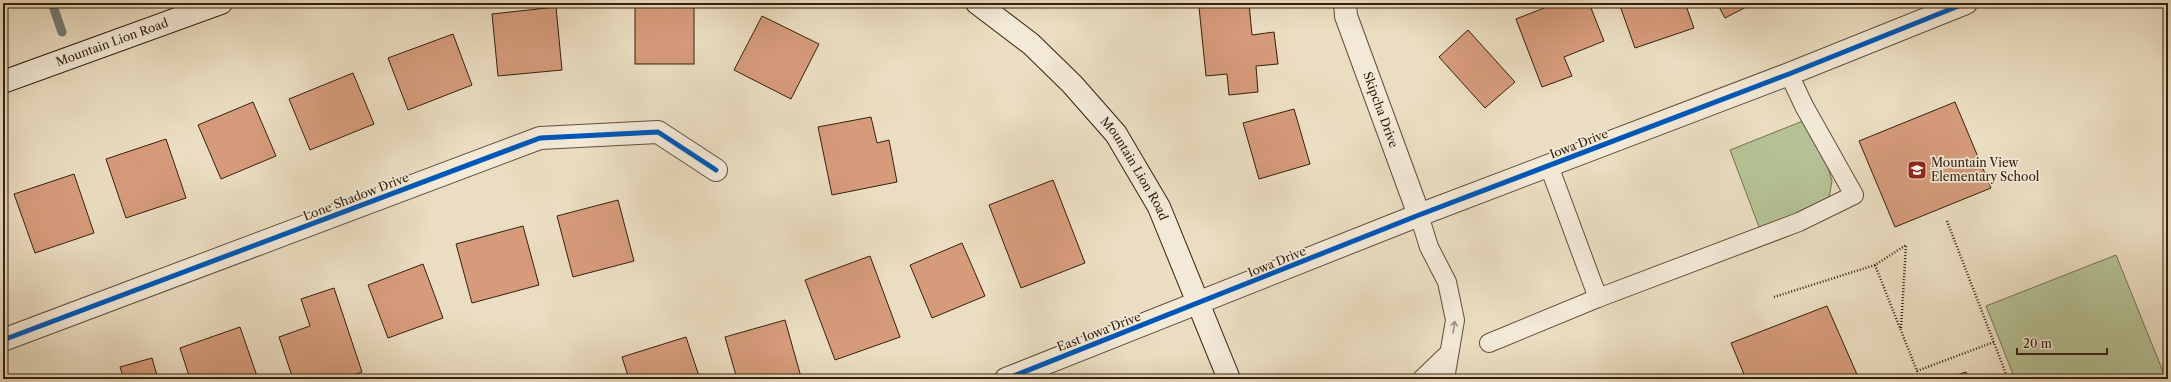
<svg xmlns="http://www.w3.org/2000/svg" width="2171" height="382" font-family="'Libre Caslon Text',serif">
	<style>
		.green { fill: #b5c295; stroke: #757151 }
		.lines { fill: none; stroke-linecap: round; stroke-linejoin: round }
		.stream { stroke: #727c76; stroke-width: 9 }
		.building { fill: #d69b7b; stroke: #35200d }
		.lane-casing { stroke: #624f3a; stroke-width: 20 }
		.street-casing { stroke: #624f3a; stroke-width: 24 }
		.secondary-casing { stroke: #35200d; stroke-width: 24 }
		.path { stroke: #35200d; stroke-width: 2.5; stroke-dasharray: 1 2; stroke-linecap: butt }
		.lane { stroke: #f2e9d7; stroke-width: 18 }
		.street { stroke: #f2e9d7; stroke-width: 22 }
		.secondary { stroke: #f2e9d7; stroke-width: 22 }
		.cycleway-casing { stroke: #f2e9d7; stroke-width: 8 }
		.cycleway { stroke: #0057b8; stroke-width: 5 }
		.oneway { stroke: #9d8f7c }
		.labels { text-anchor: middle; stroke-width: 3.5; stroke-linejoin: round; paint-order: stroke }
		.street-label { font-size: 12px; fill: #35200d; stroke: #f2e9d7 }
		.poi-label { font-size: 12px; fill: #35200d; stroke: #f2e9d7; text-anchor: start }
	</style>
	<rect width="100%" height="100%" fill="#ebddc1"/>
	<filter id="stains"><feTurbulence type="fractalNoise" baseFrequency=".005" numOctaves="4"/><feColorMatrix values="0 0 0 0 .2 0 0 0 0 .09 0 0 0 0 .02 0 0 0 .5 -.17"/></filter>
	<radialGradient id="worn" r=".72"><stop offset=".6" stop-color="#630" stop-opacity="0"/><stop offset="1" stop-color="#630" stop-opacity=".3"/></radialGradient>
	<g class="green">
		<polygon points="1813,117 1832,181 1828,204 1762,235 1730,150"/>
		<polygon points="2116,255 2166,379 2015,379 1986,306"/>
	</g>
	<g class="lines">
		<polyline class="stream" points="52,3 62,32"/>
	</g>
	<g class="building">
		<polygon points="1237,3 1249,3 1252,35 1274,32 1278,64 1256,66 1258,92 1229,95 1227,74 1206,76 1199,7"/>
		<polygon points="1557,3 1589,3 1604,41 1564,57 1572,76 1542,87 1516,19"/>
		<polygon points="1619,3 1685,3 1694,28 1635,48"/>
		<polygon points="1717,3 1754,3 1725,18"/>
		<rect x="635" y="6" width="59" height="58"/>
		<polygon points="556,7 562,70 498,76 492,14"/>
		<polygon points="762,16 819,44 791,99 734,70"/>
		<polygon points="1468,30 1515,82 1485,108 1439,57"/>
		<polygon points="453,34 472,85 408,110 388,58"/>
		<polygon points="353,73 374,124 310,150 289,99"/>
		<polygon points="253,102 276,156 221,179 198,125"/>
		<polygon points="1955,102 1991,188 1895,227 1859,141"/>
		<polygon points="1294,109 1310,164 1259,179 1243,123"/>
		<polygon points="871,117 877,143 889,140 897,182 832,195 818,127"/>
		<polygon points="166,139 186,198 126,218 106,159"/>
		<polygon points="74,174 94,233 35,253 14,194"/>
		<polygon points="1053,180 1085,263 1021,288 989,205"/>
		<polygon points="618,200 634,261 573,277 557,216"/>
		<polygon points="523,226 539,285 472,303 456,244"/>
		<polygon points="962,243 985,296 932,318 910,265"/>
		<polygon points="870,256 900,337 835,360 805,280"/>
		<polygon points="423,264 443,318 388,338 368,285"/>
		<polygon points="334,288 362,372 342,379 293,379 279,337 310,326 301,299"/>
		<polygon points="1827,306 1859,379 1746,379 1731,343"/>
		<polygon points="785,320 801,377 737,379 725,337"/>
		<polygon points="240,327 258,379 190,379 180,348"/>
		<polygon points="686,337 700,379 629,379 622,357"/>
		<polygon points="152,358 158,379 124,379 120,367"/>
		<polygon points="1966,372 1969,379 1945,379"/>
	</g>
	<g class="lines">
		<defs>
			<g id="lane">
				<polyline points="1549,166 1598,298"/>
				<polyline points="1419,215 1429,247 1447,282 1455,320 1445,379"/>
				<polyline points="1489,343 1598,298 1799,222 1854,195 1804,106 1789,74"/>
				<polyline points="1422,379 1449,353"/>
			</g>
			<g id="street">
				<path id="s1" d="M1345 3 1346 16 1419 215"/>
				<polyline points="3,340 540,138 658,132 716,170"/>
				<polyline points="1006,379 1419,215 1789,74 1966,3"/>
			</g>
			<g id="secondary">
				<path id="s2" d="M977 3 1031 44 1072 84 1116 134 1159 207 1229 379"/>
				<path id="s3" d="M3 82 221 3"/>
			</g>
		</defs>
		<use href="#lane" class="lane-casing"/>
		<use href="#street" class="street-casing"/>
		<use href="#secondary" class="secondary-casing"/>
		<g class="path">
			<polyline points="1947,221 2008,379"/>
			<polyline points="1875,265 1917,371 1994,342"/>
			<polyline points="1774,297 1875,265 1906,245"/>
			<polyline points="1901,328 1906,245"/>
		</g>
		<use href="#lane" class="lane"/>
		<use href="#street" class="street"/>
		<use href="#secondary" class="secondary"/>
		<defs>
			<g id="cycleway">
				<polyline points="3,340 540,138 658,132 716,170"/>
				<polyline points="1006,379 1419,215 1789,74 1966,3"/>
			</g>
		</defs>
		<use href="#cycleway" class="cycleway-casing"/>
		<use href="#cycleway" class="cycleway"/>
	</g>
	<defs><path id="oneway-shaft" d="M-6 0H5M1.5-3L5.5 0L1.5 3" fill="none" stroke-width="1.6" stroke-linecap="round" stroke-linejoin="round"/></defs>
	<use class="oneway" href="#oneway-shaft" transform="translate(1454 327) rotate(-81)"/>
	<defs>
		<symbol id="school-square" viewBox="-11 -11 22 22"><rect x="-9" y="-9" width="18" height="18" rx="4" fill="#8f2418" stroke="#f2e9d7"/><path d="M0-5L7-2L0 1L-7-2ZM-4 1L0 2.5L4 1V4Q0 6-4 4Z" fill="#fff"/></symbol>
	</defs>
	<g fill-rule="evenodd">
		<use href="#school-square" x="1906" y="159" width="22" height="22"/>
	</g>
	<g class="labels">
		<g class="street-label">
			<text dy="4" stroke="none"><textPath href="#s3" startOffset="116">Mountain Lion Road</textPath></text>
			<text dy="4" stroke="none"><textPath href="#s1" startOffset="113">Skipcha Drive</textPath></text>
			<text transform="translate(1579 144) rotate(-21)" y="4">Iowa Drive</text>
			<text dy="4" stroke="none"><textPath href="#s2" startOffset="231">Mountain Lion Road</textPath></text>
			<text transform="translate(356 197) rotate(-21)" y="4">Lone Shadow Drive</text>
			<text transform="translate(1277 262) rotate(-22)" y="4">Iowa Drive</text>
			<text transform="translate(1099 332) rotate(-21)" y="4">East Iowa Drive</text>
		</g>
		<g class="poi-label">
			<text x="1931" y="167">Mountain View<tspan x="1931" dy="14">Elementary School</tspan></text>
		</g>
	</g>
	<rect width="2171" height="382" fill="none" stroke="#ebddc1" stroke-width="16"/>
	<rect x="4" y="4" width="2163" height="374" fill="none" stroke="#35200d" stroke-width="2"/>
	<rect x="8" y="8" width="2155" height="366" fill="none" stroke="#35200d"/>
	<path d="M2017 348v6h90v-6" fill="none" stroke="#35200d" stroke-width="2"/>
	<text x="2023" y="348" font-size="12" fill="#35200d" stroke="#f2e9d7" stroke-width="3" paint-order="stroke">20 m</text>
	<rect width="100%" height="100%" filter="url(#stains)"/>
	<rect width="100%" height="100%" fill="url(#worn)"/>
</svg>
